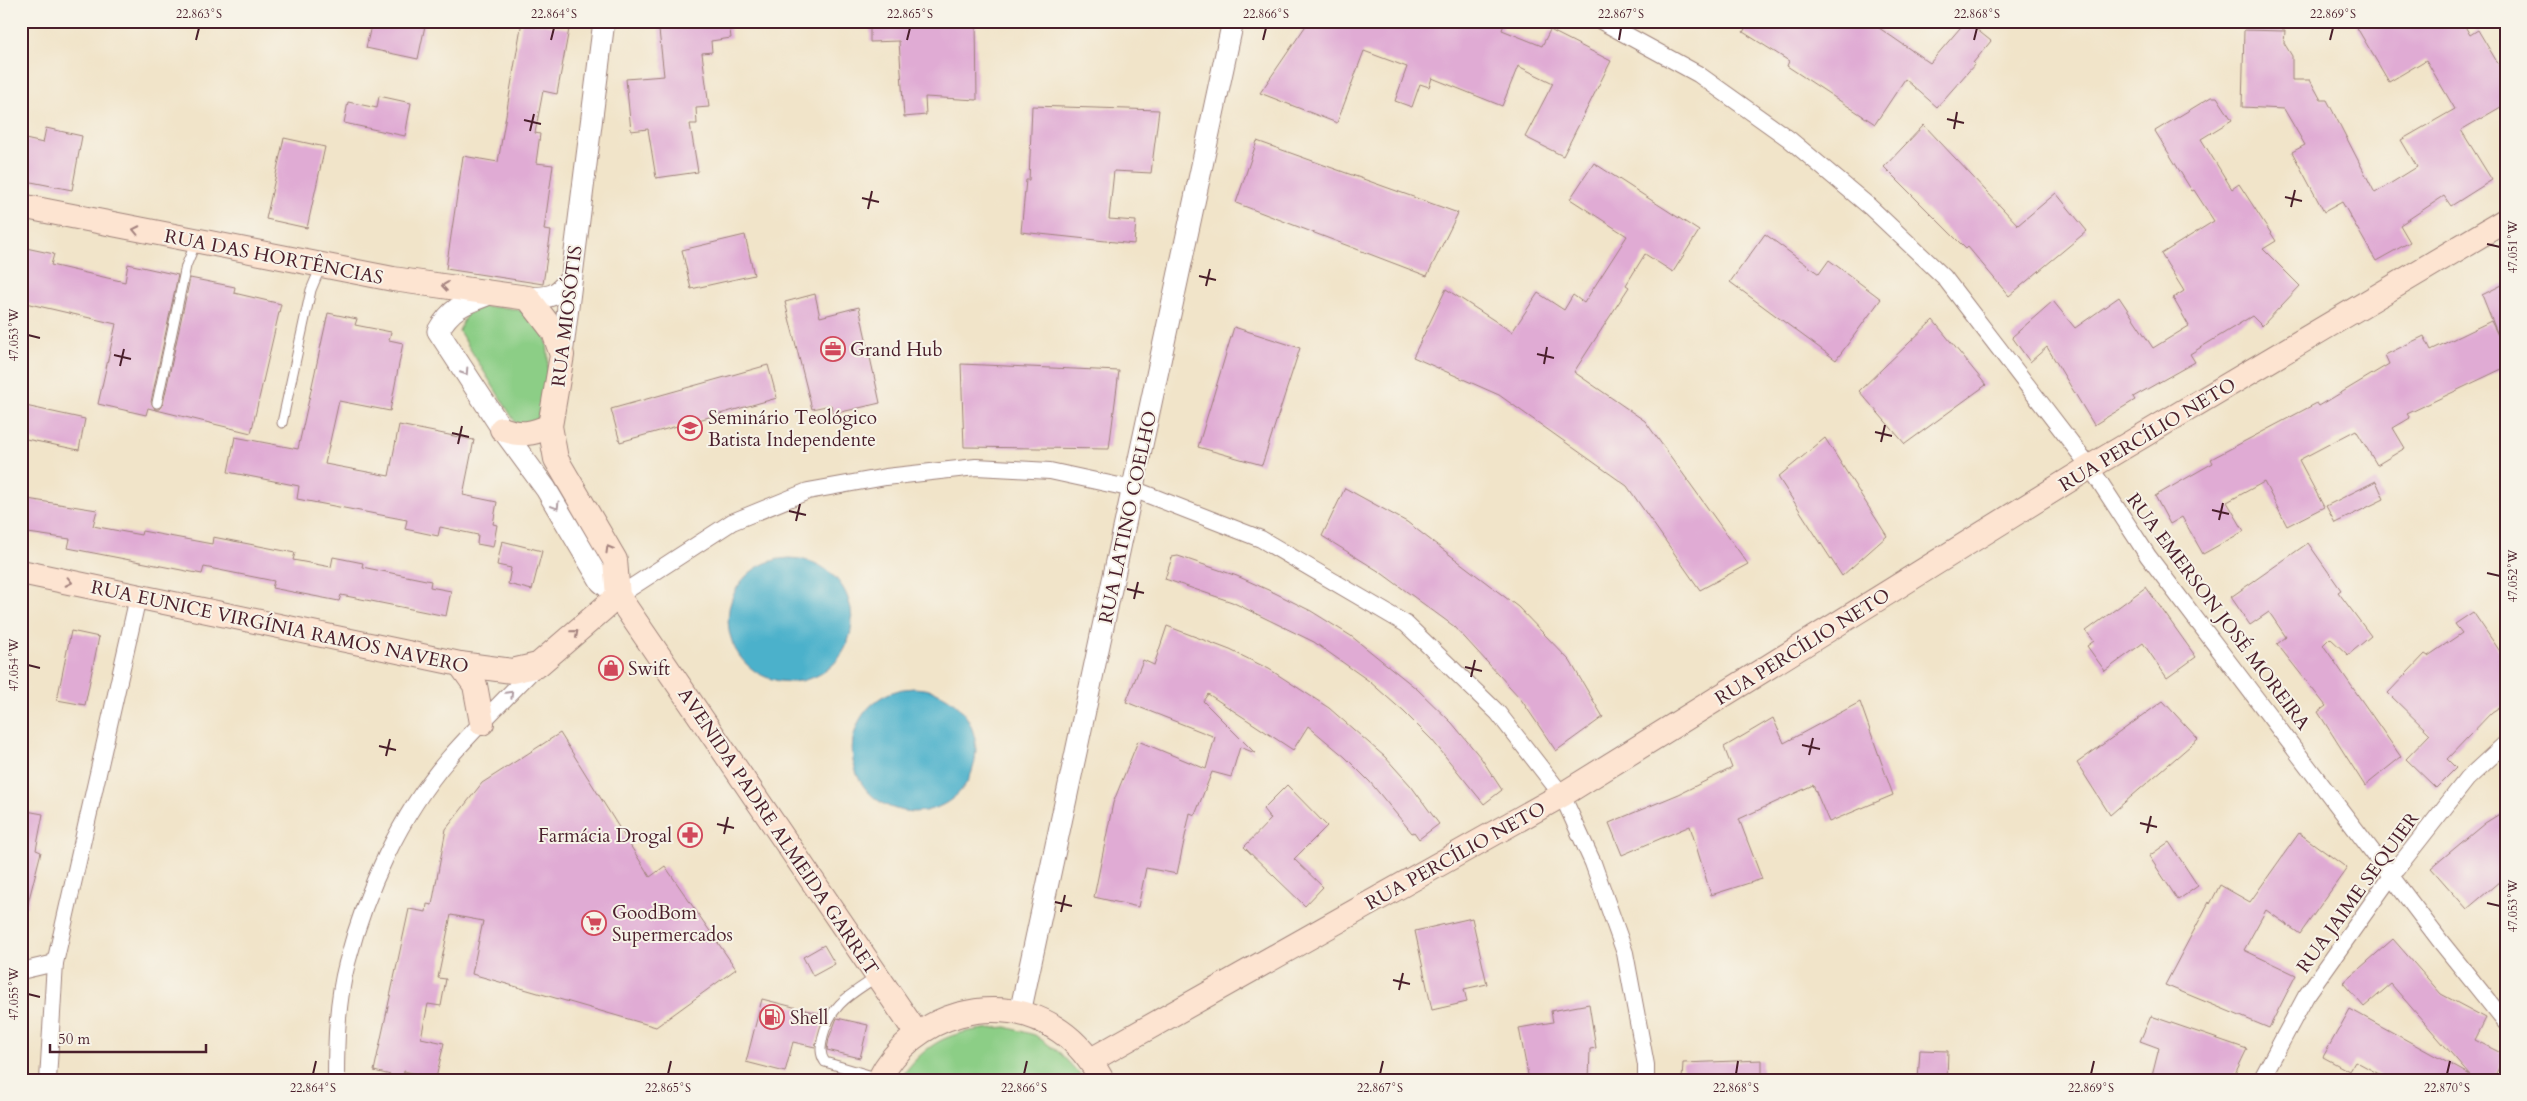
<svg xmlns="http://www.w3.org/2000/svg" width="2527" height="1101" font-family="Cardo,serif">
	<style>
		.green { fill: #8cce86; stroke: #6b7658 }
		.water { fill: #4cb1cb; stroke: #4b687b }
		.building { fill: #e0abd4 }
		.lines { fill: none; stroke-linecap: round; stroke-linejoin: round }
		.service-casing { stroke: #9e827a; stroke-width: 11 }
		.minor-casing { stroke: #9e827a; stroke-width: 18 }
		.tertiary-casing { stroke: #9e827a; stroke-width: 23 }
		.secondary-casing { stroke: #9e827a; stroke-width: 26 }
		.service { stroke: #fff; stroke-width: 9 }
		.minor { stroke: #fff; stroke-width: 16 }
		.tertiary { stroke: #fff; stroke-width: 21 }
		.secondary { stroke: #fde4d1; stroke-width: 24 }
		.oneway { stroke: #a4827e }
		.oneway2 { stroke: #ae9aa0 }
		.ticks { fill: none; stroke: #4a1f2b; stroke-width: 2 }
		.labels { text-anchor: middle; stroke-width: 4; stroke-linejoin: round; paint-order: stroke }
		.street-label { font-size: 19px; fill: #4a1f2b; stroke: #f7f3e8 }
		.poi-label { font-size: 19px; fill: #4a1f2b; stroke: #f7f3e8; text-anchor: start }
		.neatline { fill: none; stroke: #4a1f2b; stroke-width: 2 }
		.ticks-label { font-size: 12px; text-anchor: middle; fill: #4a1f2b }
	</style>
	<rect width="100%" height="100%" fill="#f7f3e8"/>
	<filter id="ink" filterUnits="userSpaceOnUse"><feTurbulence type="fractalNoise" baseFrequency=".02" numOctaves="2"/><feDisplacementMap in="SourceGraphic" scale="10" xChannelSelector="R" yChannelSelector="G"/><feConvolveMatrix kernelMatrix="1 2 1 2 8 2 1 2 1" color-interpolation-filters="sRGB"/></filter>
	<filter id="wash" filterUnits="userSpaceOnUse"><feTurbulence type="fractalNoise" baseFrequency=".0096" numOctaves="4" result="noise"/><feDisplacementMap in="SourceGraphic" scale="20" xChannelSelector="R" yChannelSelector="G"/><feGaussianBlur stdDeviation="1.12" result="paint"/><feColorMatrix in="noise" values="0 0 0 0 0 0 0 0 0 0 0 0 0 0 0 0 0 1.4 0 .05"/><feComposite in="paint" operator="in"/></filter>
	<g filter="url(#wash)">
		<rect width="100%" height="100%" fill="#f1e4c9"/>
		<g class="green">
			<path d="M482 307C500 307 518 306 534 318 559 336 545 401 535 425H517L459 331 466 315Z"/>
			<path d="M1006 1027 1035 1035 1060 1053 1085 1080H899C931 1036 954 1031 1006 1027Z"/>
		</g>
		<g class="water">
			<circle cx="790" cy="620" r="62"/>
			<circle cx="914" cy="750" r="62"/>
		</g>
		<g id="blocks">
			<g class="building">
				<polygon points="372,21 426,21 418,59 366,48"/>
				<polygon points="522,21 569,29 557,94 543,91 535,133 540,134 536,163 553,165 544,230 551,231 543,284 446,269 463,156 498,162"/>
				<polygon points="658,21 729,21 731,38 711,41 712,52 702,53 709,107 696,108 697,124 690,124 698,172 656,178 648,129 631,131 626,79 664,76"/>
				<polygon points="870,21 976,21 977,100 925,97 926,115 904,117 899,41 870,42"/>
				<polygon points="1309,21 1505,21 1502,30 1542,46 1550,30 1611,61 1563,156 1525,137 1553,83 1518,66 1502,106 1432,78 1429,87 1420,84 1412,107 1395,101 1407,67 1364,51 1337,123 1260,93"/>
				<polygon points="1750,21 1869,21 1930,63 1966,21 1991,41 1973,63 1975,64 1937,107 1905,79 1875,124 1787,66 1789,61 1743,32"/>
				<polygon points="2353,21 2462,21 2470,35 2478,30 2506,77 2506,104 2461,130 2492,180 2451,206 2444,196 2400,225 2410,242 2376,261 2342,202 2324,212 2292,152 2305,145 2284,109 2242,107 2244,30 2285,31 2284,43 2292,56 2292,80 2310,80 2321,100 2327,100 2375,193 2417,167 2401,140 2455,109 2426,60 2389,82"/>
				<polygon points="379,96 411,103 405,136 344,123 348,102 377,108"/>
				<polygon points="2211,97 2217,97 2232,120 2201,139 2232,189 2239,184 2276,241 2263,249 2300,286 2262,326 2252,316 2190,354 2195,362 2133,397 2135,400 2094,425 2047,347 2030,362 2012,337 2053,301 2075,328 2119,297 2153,348 2189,326 2173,298 2184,291 2161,254 2214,221 2194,190 2192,191 2155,131"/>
				<polygon points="1032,106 1159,110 1151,173 1114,171 1109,219 1136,221 1134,244 1021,232 1026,180 1029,180"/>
				<polygon points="1924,125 2018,225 2056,193 2087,231 2009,296 1968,247 1966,249 1884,167"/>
				<polygon points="46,128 82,136 72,190 21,180 21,138 43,143"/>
				<polygon points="284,138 325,147 307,228 266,219"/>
				<polygon points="1257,141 1458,213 1427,276 1236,203"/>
				<polygon points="1594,163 1699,231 1673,272 1645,254 1626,285 1629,287 1574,372 1645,421 1748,564 1700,590 1627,486 1499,395 1413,357 1446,289 1512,332 1538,293 1564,310 1573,295 1584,303 1627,236 1570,199"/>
				<polygon points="1765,234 1819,274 1829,260 1881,299 1836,360 1730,282"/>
				<polygon points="745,235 754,275 691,289 682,250"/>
				<polygon points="26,248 54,254 51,265 125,282 128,264 178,275 151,402 155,409 159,409 163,404 190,278 235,287 234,293 281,304 251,433 148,408 146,415 98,404 116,324 21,302 21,269"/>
				<polygon points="2506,283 2506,367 2407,414 2410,418 2393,428 2405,448 2377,465 2356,430 2299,460 2324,507 2287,526 2264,482 2227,502 2244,531 2203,554 2182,517 2170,524 2155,496 2213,463 2211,459 2317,403 2319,406 2389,364 2385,355 2424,336 2431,350 2491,321 2498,335 2482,295"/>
				<polygon points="815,294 820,317 859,307 880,403 833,414 831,405 812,409 785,302"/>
				<polygon points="328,313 357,319 355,325 391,332 389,340 403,343 390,411 339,401 325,464 389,476 399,425 474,440 463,495 497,502 493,524 497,525 493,547 477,544 478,535 440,527 438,536 405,529 407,520 297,499 299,486 228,472 235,437 298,449"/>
				<polygon points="1933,320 1986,385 1905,444 1859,391"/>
				<polygon points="1234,327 1300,348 1262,465 1198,447"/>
				<polygon points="961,364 1119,371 1109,449 964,447"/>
				<polygon points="768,365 777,398 620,442 611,409"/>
				<polygon points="21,405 85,419 79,450 21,438"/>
				<polygon points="1825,438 1887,536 1842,576 1778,477"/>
				<polygon points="2376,481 2384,499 2335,523 2326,506"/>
				<polygon points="1345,488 1407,522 1518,607 1570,661 1603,717 1556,751 1520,698 1455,627 1380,572 1322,536"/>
				<polygon points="21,498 97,510 93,526 141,535 142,531 212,544 213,537 295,553 293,560 331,567 333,557 363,563 362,567 431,581 430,587 451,591 446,616 341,595 339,601 272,588 274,581 204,567 202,574 68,548 70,539 21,532"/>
				<polygon points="502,541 542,551 532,590 508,584 511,568 497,565"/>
				<polygon points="2308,543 2341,590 2338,592 2371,636 2348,655 2330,638 2323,645 2401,757 2365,786 2318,712 2326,706 2277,644 2286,637 2269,612 2250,625 2231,597"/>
				<polygon points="1178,556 1237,576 1275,593 1311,611 1351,636 1417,689 1452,723 1481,758 1502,790 1484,804 1432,740 1404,712 1369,681 1314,642 1232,602 1165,579 1172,557"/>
				<polygon points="2146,587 2196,657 2167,678 2143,643 2105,671 2087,646 2094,641 2086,631"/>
				<polygon points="2473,612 2506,660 2506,703 2492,712 2447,759 2456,768 2436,788 2406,759 2430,734 2388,693 2425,654 2428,656 2462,633 2455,624"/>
				<polygon points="1167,626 1230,650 1269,669 1329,708 1385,757 1411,786 1439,824 1419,839 1414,832 1412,833 1370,782 1345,757 1308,726 1293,750 1208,694 1203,701 1255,753 1240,747 1231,777 1212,772 1195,815 1190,813 1177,874 1146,868 1138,907 1094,897 1113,803 1138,741 1206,769 1215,737 1126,702 1143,660 1154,665"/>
				<polygon points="71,631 99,637 85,705 57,700"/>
				<polygon points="2163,701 2198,739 2110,815 2077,763"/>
				<polygon points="1860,702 1893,795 1829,822 1813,785 1739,819 1762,879 1711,895 1690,826 1622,855 1609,823 1679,794 1732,768 1724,747 1773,718 1784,743"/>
				<polygon points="560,733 650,877 665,866 736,969 656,1027 472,974 483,921 451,915 438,978 446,979 441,1006 428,1004 421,1038 444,1043 436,1078 404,1071 403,1078 374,1071 409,909 426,912 427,904 432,905 446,829 482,783"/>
				<polygon points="1287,785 1327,826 1294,859 1323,887 1305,906 1244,847 1271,819 1263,809"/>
				<polygon points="21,810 43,814 36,850 41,852 27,907 21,906"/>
				<polygon points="2506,810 2506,876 2467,909 2431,868 2485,823"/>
				<polygon points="2299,833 2347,868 2300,934 2266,910 2244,950 2296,975 2269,1028 2165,985 2209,902 2210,904 2220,885 2250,902"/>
				<polygon points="2169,842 2198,886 2178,900 2149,856"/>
				<polygon points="1472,918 1487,984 1464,989 1467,1002 1432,1010 1415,931"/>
				<polygon points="2393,939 2441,994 2486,1018 2475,1040 2505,1055 2493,1080 2390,1080 2355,1061 2349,1071 2323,1057 2350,1009 2470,1075 2391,984 2364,1007 2343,983"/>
				<polygon points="824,945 835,964 813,976 803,957"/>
				<polygon points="762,999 825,1015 815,1047 793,1042 785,1072 746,1062"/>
				<polygon points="1589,1004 1596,1048 1590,1049 1589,1080 1529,1080 1519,1028 1553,1022 1551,1011"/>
				<polygon points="2151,1016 2247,1049 2232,1080 2151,1080 2159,1048 2140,1041"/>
				<polygon points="837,1018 868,1025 860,1058 827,1050 829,1038"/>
				<polygon points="1920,1050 1948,1051 1947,1080 1918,1080"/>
				<polygon points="1762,1060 1762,1080 1682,1080 1683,1063"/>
			</g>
		</g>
	</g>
	<g filter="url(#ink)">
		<use href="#blocks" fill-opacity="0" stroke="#9e827a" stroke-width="1"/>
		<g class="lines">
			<defs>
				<g id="service">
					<polyline points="157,403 186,266 196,242"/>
					<polyline points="282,423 311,290 321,266"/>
					<path d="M878 976C852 994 831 1003 823 1036 821 1046 819 1053 825 1062L879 1078"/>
				</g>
				<g id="minor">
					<polyline points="1601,21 1698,74 1789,139 1870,207 1944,277 2090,467 2148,556 2441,942 2506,1023"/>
					<polyline points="618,596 732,522 808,491 886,477 976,467 1050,471 1133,489 1261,539 1406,624 1498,713 1562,795 1593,863 1625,953 1646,1065 1646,1080"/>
					<polyline points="21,971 55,963"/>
					<polyline points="48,1080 55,963 138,597"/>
					<path d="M336 1080C336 1041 337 1001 347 963 366 890 400 815 449 758 477 726 508 696 538 665"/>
					<polyline points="2261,1080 2306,996 2391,876 2467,779 2506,743"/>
				</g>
				<g id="tertiary">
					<path d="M492 293C466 303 452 306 438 331L502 429 546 489 601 582 618 596"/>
					<path d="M528 298C552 297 556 297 571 278"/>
					<polyline points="562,355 604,21"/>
					<polyline points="1020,1013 1233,21"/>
				</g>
				<g id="secondary">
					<polyline points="21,206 393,279 528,298 554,332 562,355 550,426 556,459 615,560 618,596 917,1034"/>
					<path d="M502 429C521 436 532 434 550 426"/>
					<polyline points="21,572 460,664 512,671 538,665 618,596"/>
					<polyline points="460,664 475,685 482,723"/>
					<polyline points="1091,1060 1562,795 2090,467 2506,220"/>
					<path d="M879 1080C911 1014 1000 988 1060 1031 1079 1044 1091 1060 1102 1080"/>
				</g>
			</defs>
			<use href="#service" class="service-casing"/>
			<use href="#minor" class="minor-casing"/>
			<use href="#tertiary" class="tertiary-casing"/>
			<use href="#secondary" class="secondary-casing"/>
			<use href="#service" class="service"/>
			<use href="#minor" class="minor"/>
			<use href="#tertiary" class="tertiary"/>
			<use href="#secondary" class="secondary"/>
		</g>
		<defs><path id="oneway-chevron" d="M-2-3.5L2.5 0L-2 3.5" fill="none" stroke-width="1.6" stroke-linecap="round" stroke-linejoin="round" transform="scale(1.25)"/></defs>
		<g class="oneway">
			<use href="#oneway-chevron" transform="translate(136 230) rotate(-168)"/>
			<use href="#oneway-chevron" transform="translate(445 286) rotate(-172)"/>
			<use href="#oneway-chevron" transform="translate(609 549) rotate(-120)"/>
			<use href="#oneway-chevron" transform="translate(69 582) rotate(12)"/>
			<use href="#oneway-chevron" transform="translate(575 633) rotate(-41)"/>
		</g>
		<g class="oneway2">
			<use href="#oneway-chevron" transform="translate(465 372) rotate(57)"/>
			<use href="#oneway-chevron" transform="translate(556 506) rotate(59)"/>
			<use href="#oneway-chevron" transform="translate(510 694) rotate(-46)"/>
		</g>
	</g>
	<path class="ticks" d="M196 40 199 28M551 40 554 28M907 40 910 28M1263 40 1266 28M1619 40 1621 28M1974 40 1977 28M2330 40 2333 28M1947 119 1964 123M524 120 541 124M1954 129 1957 112M530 131 534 114M2285 197 2302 201M862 198 879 202M2291 207 2295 190M868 209 872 191M2487 244 2500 247M1199 276 1216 280M1206 286 1210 269M28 335 40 338M1537 354 1554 358M114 355 131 359M1544 364 1547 347M120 366 124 349M1875 432 1892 436M452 433 469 437M1881 442 1885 425M458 444 462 426M2212 510 2229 514M789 511 806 515M2219 520 2223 503M796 521 800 504M2487 573 2500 576M1127 589 1144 593M1134 599 1138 582M28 665 40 668M1465 667 1482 671M1471 677 1475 660M1802 745 1820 749M379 746 396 750M1809 755 1813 738M386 756 390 739M2140 823 2157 827M717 824 734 828M2147 833 2151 816M724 834 728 817M1055 902 1072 906M2487 903 2500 906M1061 912 1065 895M1393 980 1410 984M1399 990 1403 973M28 994 40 997M313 1074 316 1061M668 1074 671 1061M1024 1074 1027 1061M1380 1074 1383 1061M1736 1074 1738 1061M2091 1074 2094 1061M2447 1074 2450 1061"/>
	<defs>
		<symbol id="office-ring" viewBox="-11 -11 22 22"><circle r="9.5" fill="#f7f3e8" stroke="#d1495b" stroke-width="1.5"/><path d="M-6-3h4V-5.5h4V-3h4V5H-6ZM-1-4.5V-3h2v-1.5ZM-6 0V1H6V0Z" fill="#d1495b"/></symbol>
		<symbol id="school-ring" viewBox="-11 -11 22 22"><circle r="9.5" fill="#f7f3e8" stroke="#d1495b" stroke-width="1.5"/><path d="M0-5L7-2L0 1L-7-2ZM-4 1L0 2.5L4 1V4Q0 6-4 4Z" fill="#d1495b"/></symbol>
		<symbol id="shop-ring" viewBox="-11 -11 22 22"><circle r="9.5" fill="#f7f3e8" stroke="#d1495b" stroke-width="1.5"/><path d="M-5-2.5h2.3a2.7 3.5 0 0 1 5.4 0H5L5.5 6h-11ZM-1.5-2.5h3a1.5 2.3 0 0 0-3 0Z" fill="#d1495b"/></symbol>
		<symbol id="pharmacy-ring" viewBox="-11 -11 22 22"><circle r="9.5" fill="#f7f3e8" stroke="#d1495b" stroke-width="1.5"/><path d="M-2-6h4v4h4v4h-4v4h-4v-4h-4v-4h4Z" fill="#d1495b"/></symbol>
		<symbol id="supermarket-ring" viewBox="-11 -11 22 22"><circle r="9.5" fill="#f7f3e8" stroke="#d1495b" stroke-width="1.5"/><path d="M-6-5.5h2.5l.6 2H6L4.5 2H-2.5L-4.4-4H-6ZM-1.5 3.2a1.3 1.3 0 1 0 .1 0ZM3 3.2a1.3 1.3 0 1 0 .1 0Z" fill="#d1495b"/></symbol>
		<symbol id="fuel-ring" viewBox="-11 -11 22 22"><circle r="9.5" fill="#f7f3e8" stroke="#d1495b" stroke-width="1.5"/><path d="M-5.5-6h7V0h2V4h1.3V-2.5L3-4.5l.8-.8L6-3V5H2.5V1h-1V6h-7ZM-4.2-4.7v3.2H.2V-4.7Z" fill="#d1495b"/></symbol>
	</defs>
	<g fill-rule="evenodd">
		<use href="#office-ring" x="819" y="335" width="28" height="28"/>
		<use href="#school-ring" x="676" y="414" width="28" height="28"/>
		<use href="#shop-ring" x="597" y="654" width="28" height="28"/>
		<use href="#pharmacy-ring" x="676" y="821" width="28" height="28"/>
		<use href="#supermarket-ring" x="580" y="909" width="28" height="28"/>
		<use href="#fuel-ring" x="758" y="1003" width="28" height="28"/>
	</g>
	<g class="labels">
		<g class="street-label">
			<text transform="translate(274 256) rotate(11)" y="7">RUA DAS HORTÊNCIAS</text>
			<text transform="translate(566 316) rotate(-83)" y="7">RUA MIOSÓTIS</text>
			<text transform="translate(2147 434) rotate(-31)" y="7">RUA PERCÍLIO NETO</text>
			<text transform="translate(1127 517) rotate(-78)" y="7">RUA LATINO COELHO</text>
			<text transform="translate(2219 611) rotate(53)" y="7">RUA EMERSON JOSÉ MOREIRA</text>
			<text transform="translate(280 626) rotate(12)" y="7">RUA EUNICE VIRGÍNIA RAMOS NAVERO</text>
			<text transform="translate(1802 646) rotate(-32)" y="7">RUA PERCÍLIO NETO</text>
			<text transform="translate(779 831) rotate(56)" y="7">AVENIDA PADRE ALMEIDA GARRET</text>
			<text transform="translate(1455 855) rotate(-29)" y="7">RUA PERCÍLIO NETO</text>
			<text transform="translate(2357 892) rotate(-54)" y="7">RUA JAIME SEQUIER</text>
		</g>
		<g class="poi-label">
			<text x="850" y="356">Grand Hub</text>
			<text x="708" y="424">Seminário Teológico<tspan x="708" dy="22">Batista Independente</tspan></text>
			<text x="628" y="675">Swift</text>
			<text x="672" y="842" text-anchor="end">Farmácia Drogal</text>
			<text x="612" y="919">GoodBom<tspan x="612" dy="22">Supermercados</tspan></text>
			<text x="790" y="1024">Shell</text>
		</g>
	</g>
	<rect width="2527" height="1101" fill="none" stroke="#f7f3e8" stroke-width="55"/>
	<path d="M50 1044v8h156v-8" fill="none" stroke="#4a1f2b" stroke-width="2.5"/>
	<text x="58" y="1044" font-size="15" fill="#4a1f2b" stroke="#f7f3e8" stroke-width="4" paint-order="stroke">50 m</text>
	<rect x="28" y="28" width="2472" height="1046" class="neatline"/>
	<g class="ticks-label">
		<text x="199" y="18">22.863°S</text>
		<text x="554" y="18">22.864°S</text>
		<text x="910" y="18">22.865°S</text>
		<text x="1266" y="18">22.866°S</text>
		<text x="1621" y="18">22.867°S</text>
		<text x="1977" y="18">22.868°S</text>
		<text x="2333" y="18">22.869°S</text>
		<text transform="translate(2513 247) rotate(-90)" y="4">47.051°W</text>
		<text transform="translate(14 335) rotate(-90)" y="4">47.053°W</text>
		<text transform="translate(2513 576) rotate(-90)" y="4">47.052°W</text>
		<text transform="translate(14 665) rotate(-90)" y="4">47.054°W</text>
		<text transform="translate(2513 906) rotate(-90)" y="4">47.053°W</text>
		<text transform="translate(14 994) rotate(-90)" y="4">47.055°W</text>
		<text x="313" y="1092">22.864°S</text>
		<text x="668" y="1092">22.865°S</text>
		<text x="1024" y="1092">22.866°S</text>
		<text x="1380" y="1092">22.867°S</text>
		<text x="1736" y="1092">22.868°S</text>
		<text x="2091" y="1092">22.869°S</text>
		<text x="2447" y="1092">22.870°S</text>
	</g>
</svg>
